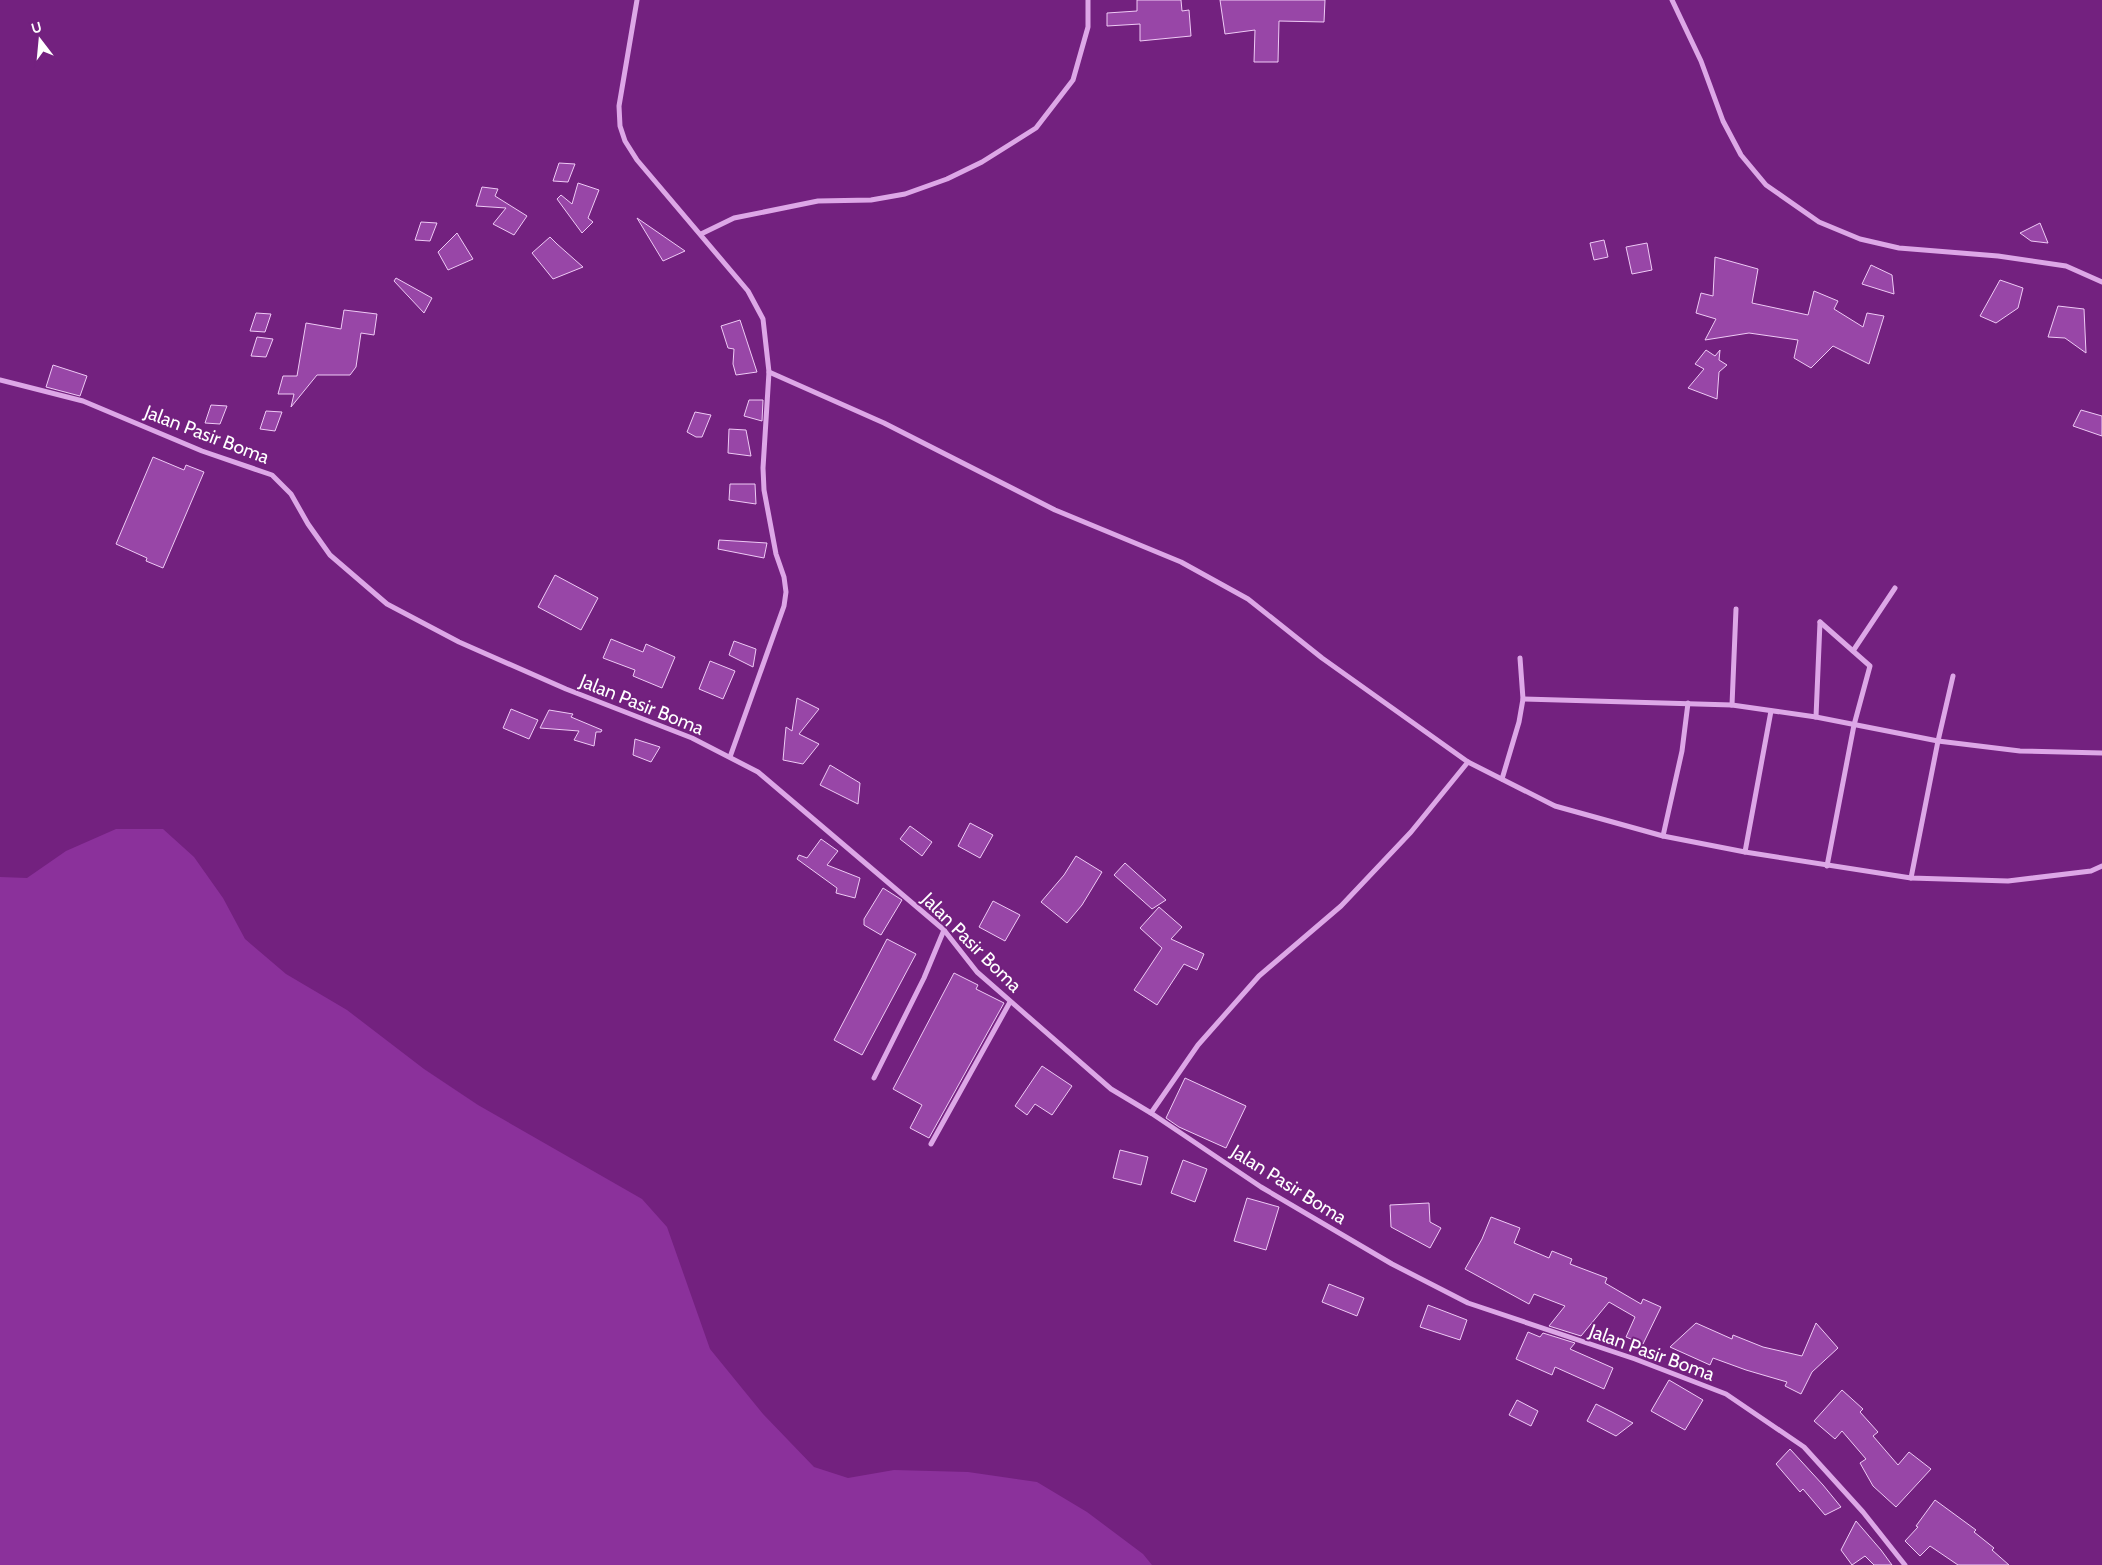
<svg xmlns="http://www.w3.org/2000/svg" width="2102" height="1565" font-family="Cabin,sans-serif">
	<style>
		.green { fill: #8b319b }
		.building { fill: #9846a7; stroke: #efcaf6 }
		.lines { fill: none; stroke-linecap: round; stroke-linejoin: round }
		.minor { stroke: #dda7e7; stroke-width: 5 }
		.labels { text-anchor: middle; stroke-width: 4; stroke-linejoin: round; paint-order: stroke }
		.street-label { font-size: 19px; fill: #fff; stroke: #73217f }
	</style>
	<rect width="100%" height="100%" fill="#73217f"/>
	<polygon class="green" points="116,829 163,829 194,857 223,898 245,939 286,974 347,1010 424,1069 478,1105 642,1199 667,1227 710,1349 763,1414 814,1467 848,1478 894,1470 968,1472 1037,1482 1087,1512 1143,1554 1152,1565 0,1565 0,877 27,878 66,851"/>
	<g class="building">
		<polygon points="1137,0 1181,0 1182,11 1189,10 1191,36 1140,41 1140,24 1107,26 1107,13 1137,11"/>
		<polygon points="1220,0 1325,0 1324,22 1279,21 1278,62 1254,62 1255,30 1225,34"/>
		<polygon points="559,163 575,164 568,182 553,181"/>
		<polygon points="578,183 599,190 588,218 593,222 582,233 557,199 561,195 572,204"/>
		<polygon points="482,187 498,189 495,196 527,216 514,235 493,224 506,208 476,206"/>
		<polygon points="637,218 685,251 663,261"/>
		<polygon points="421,222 437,223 430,241 415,240"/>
		<polygon points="2040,223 2048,243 2031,241 2020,233"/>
		<polygon points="457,233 473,259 448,270 438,252"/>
		<polygon points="550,237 557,244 583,267 553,279 532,253"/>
		<polygon points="1604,240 1608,257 1594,260 1590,243"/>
		<polygon points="1647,243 1652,270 1632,274 1626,247"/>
		<polygon points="1715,257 1758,269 1752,303 1808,315 1814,291 1838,301 1834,309 1863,327 1867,313 1884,316 1869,364 1833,346 1811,368 1794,358 1798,340 1749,333 1705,340 1716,319 1696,313 1701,293 1713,296"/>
		<polygon points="1871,265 1892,275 1894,294 1862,284"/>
		<polygon points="396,278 432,298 424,313 394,281"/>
		<polygon points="2000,280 2023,288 2018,308 1996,323 1980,316"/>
		<polygon points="2058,306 2084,309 2086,353 2065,338 2048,337"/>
		<polygon points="344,310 377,314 374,335 361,333 356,367 350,375 317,375 291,407 294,394 278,394 283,376 297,376 306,323 341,329"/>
		<polygon points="256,313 271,314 265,332 250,331"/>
		<polygon points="740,320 757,372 736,375 733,364 734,349 728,348 721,326"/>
		<polygon points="257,337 273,339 266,357 251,356"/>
		<polygon points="1706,350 1715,356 1720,350 1719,360 1727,365 1719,372 1717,399 1688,388 1704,369 1695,364"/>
		<polygon points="53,365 87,376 80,396 46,387"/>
		<polygon points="749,400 763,400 762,421 744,416"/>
		<polygon points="211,405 227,406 220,424 205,423"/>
		<polygon points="2081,410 2102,416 2102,436 2073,426"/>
		<polygon points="266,411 282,412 275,431 260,429"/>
		<polygon points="695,412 711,415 702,437 696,437 687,432"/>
		<polygon points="729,429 746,430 751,456 728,453"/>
		<polygon points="153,457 184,470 186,465 204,472 163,568 146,561 147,558 116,544"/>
		<polygon points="730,484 755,484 756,504 729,500"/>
		<polygon points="719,540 767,543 764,558 718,549"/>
		<polygon points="555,575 598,598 581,630 538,607"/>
		<polygon points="611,639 643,652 646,644 675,657 662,688 633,676 635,670 603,658"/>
		<polygon points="734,641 756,649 753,667 729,655"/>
		<polygon points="710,661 735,671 723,699 699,689"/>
		<polygon points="797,698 819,709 799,734 819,744 803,764 783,760 786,727 792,731"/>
		<polygon points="511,709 538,720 529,739 503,728"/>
		<polygon points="549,710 573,714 571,717 602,730 601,732 596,732 594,746 574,740 579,731 540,728"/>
		<polygon points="635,739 660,747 651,762 633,755"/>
		<polygon points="830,765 860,783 858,804 820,785"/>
		<polygon points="970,823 993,835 980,858 958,846"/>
		<polygon points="910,826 932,842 922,856 900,839"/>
		<polygon points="821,839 838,851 827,865 860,878 855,898 836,893 837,888 797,859 799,855 807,858"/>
		<polygon points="1076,856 1102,872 1082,905 1067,923 1041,902 1064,875"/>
		<polygon points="1125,863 1166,900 1152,909 1114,875"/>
		<polygon points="883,888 902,900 881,935 864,925 864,919"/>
		<polygon points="993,901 1020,915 1005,941 979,927"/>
		<polygon points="1159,907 1182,927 1171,939 1204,954 1197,970 1184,964 1157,1005 1134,990 1162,948 1140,928"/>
		<polygon points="887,939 916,954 862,1055 834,1040"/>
		<polygon points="954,973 978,985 976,989 1004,1003 929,1138 910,1128 922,1105 893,1089"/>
		<polygon points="1042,1066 1072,1086 1052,1115 1035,1104 1027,1115 1015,1106"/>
		<polygon points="1185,1078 1246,1106 1226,1148 1179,1127 1166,1118"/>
		<polygon points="1120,1150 1148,1157 1141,1185 1113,1178"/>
		<polygon points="1183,1160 1207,1169 1195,1202 1171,1193"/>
		<polygon points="1247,1198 1279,1207 1266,1250 1234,1241"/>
		<polygon points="1429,1203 1430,1222 1441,1228 1430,1248 1391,1227 1390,1205"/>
		<polygon points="1491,1217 1520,1228 1514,1243 1549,1258 1552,1251 1572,1259 1570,1264 1607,1278 1605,1283 1641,1304 1643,1299 1661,1307 1643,1344 1626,1337 1635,1317 1609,1302 1581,1336 1549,1326 1565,1306 1534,1294 1529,1304 1465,1269 1482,1239"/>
		<polygon points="1329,1284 1364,1298 1357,1316 1322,1302"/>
		<polygon points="1428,1305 1467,1320 1460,1340 1420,1327"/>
		<polygon points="1696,1323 1732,1339 1733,1335 1763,1347 1802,1356 1816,1323 1838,1348 1812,1372 1801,1394 1785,1386 1787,1382 1746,1370 1713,1358 1710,1365 1670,1347"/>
		<polygon points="1528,1332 1540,1337 1543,1333 1575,1343 1570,1349 1613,1368 1604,1389 1555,1367 1552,1375 1516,1359"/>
		<polygon points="1669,1380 1703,1400 1685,1430 1651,1411"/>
		<polygon points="1842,1390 1863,1409 1860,1412 1878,1432 1873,1436 1898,1465 1909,1452 1931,1469 1896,1507 1873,1486 1860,1463 1866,1459 1842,1431 1835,1439 1814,1421"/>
		<polygon points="1517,1400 1538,1411 1531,1426 1509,1415"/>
		<polygon points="1596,1404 1612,1412 1633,1423 1616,1436 1587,1421"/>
		<polygon points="1790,1449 1823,1485 1841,1507 1825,1515 1803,1489 1800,1492 1776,1464"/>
		<polygon points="1935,1500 1976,1530 1974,1532 1994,1548 1992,1550 2009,1565 1958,1565 1930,1546 1920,1556 1905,1541 1918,1527 1916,1526"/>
		<polygon points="1856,1521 1881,1550 1892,1565 1874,1565 1865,1556 1852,1565 1841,1550"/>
	</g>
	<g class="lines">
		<g class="minor">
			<polyline points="637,0 619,106 620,126 625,141 637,160 748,291 763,319 769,372 763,468 764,490 776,554 784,577 786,592 784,606 730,757"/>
			<polyline points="1672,0 1701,61 1723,121 1741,155 1766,185 1819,222 1860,239 1899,248 1998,256 2066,266 2102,282"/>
			<polyline points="701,234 734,218 818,201 871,200 905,194 947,179 982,162 1036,128 1073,80 1088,27 1088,0"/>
			<polyline points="769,372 884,423 1055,510 1181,562 1248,599 1322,658 1468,762 1555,806 1663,836 1745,852 1911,878 2008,881 2091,871 2102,866"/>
			<polyline points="0,380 83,401 202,451 272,475 291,494 308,524 330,555 387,604 459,642 566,689 692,738 758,772 944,930 977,972 1111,1089 1151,1113 1261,1187 1392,1264 1468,1303 1635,1359 1726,1394 1804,1447 1863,1512 1905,1565"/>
			<polyline points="1820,622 1870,666 1854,725 1827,866"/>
			<polyline points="1853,651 1895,588"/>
			<polyline points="1523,699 1732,705 1816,717 1938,741 2020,751 2102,753"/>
			<polyline points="1732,705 1736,609"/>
			<polyline points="1816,717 1820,622"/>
			<polyline points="1502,779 1519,722 1523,699 1520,658"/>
			<polyline points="1663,836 1682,751 1688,703"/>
			<polyline points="1745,852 1771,711"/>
			<polyline points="1911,878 1938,741 1953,676"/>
			<polyline points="874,1078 924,978 944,930"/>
			<polyline points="1151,1113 1198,1045 1259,976 1341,906 1411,832 1468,762"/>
			<polyline points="931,1144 1010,1002"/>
		</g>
	</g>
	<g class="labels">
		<g class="street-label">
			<text transform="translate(207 434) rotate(21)" y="7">Jalan Pasir Boma</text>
			<text transform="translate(642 704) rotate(22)" y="7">Jalan Pasir Boma</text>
			<text transform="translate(972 942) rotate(45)" y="7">Jalan Pasir Boma</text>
			<text transform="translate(1289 1184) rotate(32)" y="7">Jalan Pasir Boma</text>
			<text transform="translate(1652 1352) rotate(20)" y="7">Jalan Pasir Boma</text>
		</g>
	</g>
	<g transform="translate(40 40) rotate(344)" stroke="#73217f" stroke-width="4" paint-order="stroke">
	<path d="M0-4L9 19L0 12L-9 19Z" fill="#ffffff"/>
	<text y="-8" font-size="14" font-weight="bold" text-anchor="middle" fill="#ffffff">U</text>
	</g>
</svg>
